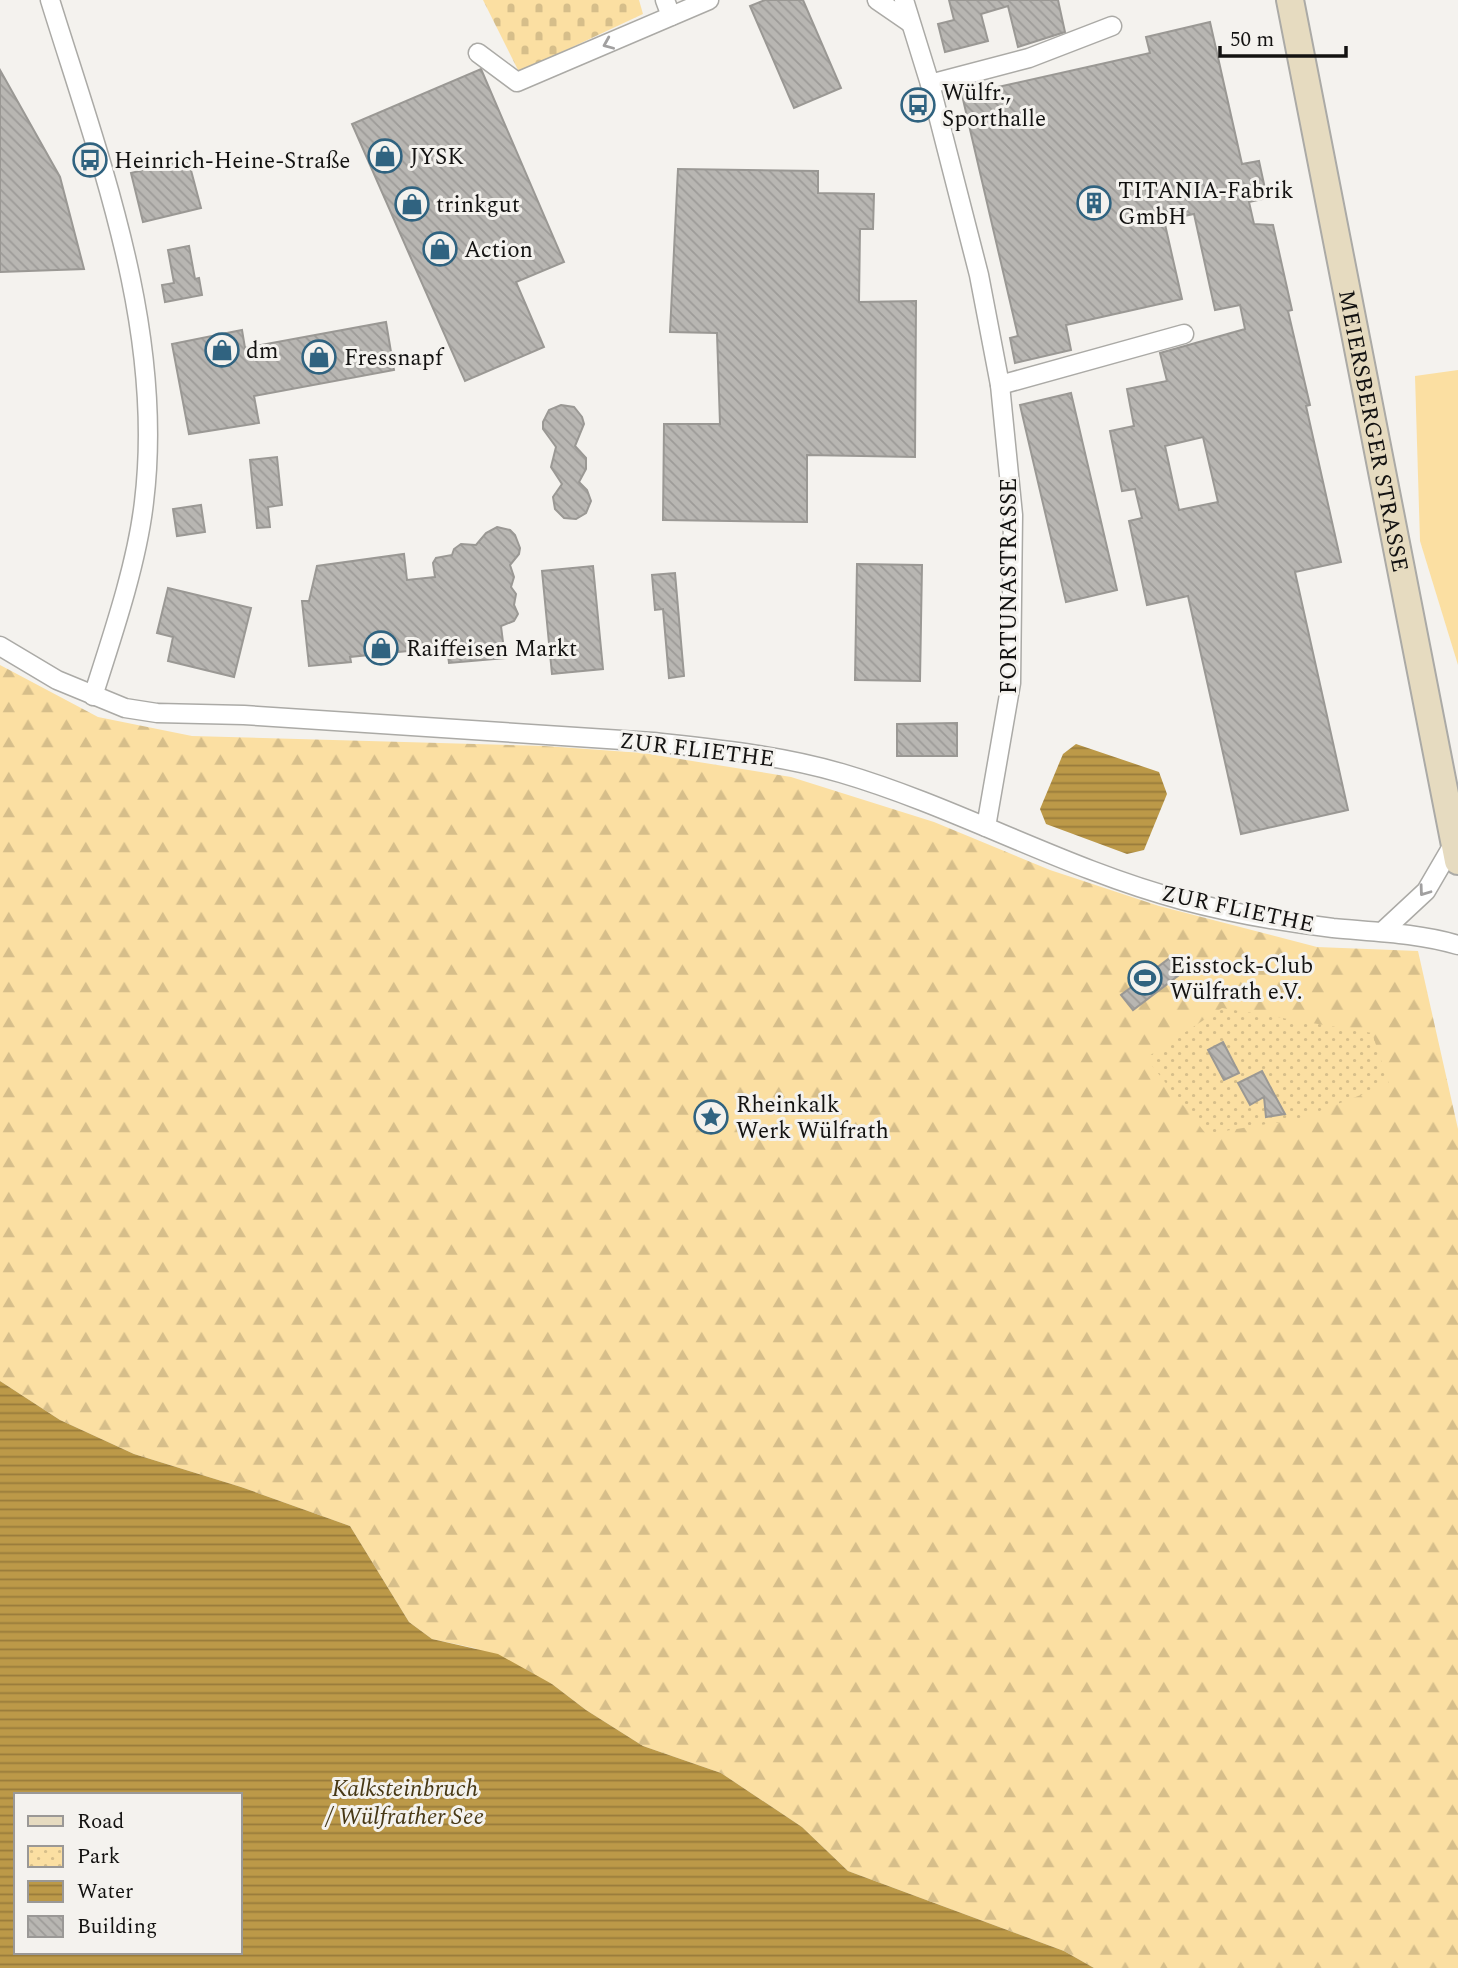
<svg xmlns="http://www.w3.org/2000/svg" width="1458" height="1968" font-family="Spectral,serif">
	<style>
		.green { fill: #fbdfa2 }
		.forest { fill: url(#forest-firs) }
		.cemetery { fill: url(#cemetery-stones) }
		.park { fill: url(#park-dots) }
		.water { fill: url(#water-rules); fill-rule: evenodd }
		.building { fill: url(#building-back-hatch); stroke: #9a9894; stroke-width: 2; fill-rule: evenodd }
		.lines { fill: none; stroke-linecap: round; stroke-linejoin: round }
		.minor-casing { stroke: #abaaa6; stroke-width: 21 }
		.secondary-casing { stroke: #abaaa6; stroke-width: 30 }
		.minor { stroke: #fff; stroke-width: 18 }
		.secondary { stroke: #e6dbc0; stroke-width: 26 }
		.oneway { stroke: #a1a0a0 }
		.labels { text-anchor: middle; stroke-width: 6; stroke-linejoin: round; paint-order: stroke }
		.poi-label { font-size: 23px; fill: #131211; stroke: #f4f2ee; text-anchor: start }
		.street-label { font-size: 23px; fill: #131211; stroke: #f4f2ee }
		.water-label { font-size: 24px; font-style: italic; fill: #473815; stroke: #f4f2ee }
	</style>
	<defs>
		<pattern id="forest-firs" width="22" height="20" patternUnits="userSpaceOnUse" patternTransform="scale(1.75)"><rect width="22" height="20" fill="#fbdfa2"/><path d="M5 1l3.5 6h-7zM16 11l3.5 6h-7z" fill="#d6be8a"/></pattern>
		<pattern id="cemetery-stones" width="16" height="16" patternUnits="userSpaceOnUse" patternTransform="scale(1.75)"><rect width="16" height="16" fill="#fbdfa2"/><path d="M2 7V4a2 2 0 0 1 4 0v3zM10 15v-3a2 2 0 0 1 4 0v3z" fill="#d6be8a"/></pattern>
		<pattern id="park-dots" width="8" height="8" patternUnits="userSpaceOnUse" patternTransform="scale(1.75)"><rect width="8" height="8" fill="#fbdfa2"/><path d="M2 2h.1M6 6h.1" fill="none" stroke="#d6be8a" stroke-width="1.8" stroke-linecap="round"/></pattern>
		<pattern id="water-rules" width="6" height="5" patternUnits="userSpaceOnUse" patternTransform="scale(1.75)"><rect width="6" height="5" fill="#bc9948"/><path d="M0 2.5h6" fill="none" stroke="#987b3b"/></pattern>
		<pattern id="building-back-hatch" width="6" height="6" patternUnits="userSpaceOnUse" patternTransform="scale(1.75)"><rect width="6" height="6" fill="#b8b6b2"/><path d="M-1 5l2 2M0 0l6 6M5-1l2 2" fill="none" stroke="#9d9b98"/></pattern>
	</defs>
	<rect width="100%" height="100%" fill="#f4f2ee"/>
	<polygon class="green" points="1458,370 1458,665 1420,541 1415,376"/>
	<polygon class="forest" points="0,665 98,717 192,736 544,746 643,753 791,777 934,822 1050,870 1159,906 1317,947 1418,951 1458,1129 1458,1968 1094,1968 1064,1951 848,1871 802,1827 721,1773 643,1746 586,1710 552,1684 474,1648 432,1639 409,1622 350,1526 241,1487 134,1454 60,1420 0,1381"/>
	<polygon class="cemetery" points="483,0 639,0 643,14 519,72"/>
	<polygon class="park" points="1222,1008 1372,1033 1389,1084 1299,1119 1206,1134 1146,1058"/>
	<g class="water">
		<polygon points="1076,744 1159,772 1167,794 1144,850 1127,854 1046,824 1040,809 1063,754"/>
		<path d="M0 1381 60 1420 134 1454 241 1487 350 1526 409 1622 432 1639 498 1654 552 1684 586 1710 643 1746 721 1773 802 1827 848 1871 1064 1951 1094 1968H0ZM16 1795H240V1952H16Z"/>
	</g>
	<g class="building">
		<polygon points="765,0 803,0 841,88 794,108 750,6"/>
		<polygon points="949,0 1058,0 1065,32 1018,47 1008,6 981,14 988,41 945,52 938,24 954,20"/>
		<path d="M1210 22 1242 164 1259 161 1267 198 1249 202 1254 224 1273 225 1292 310 1288 311 1310 405 1306 406 1341 562 1295 572 1348 810 1241 834 1188 596 1147 605 1129 521 1142 518 1135 489 1122 491 1110 431 1134 426 1127 389 1167 381 1160 353 1245 329 1240 305 1215 310 1194 214 1164 220 1182 299 1066 325 1071 350 1015 363 1010 338 1018 336 962 95 1150 53 1146 37ZM1203 437 1218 502 1179 510 1165 446Z"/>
		<polygon points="481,69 564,262 516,282 544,347 465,381 352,124"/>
		<polygon points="0,70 60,177 84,269 0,272"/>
		<polygon points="188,159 201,208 143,222 131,173"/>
		<polygon points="678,169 818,171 818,193 874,194 873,229 860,229 859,302 916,301 915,457 807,455 807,522 663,520 664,424 720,424 717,333 670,332"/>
		<polygon points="189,246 195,279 199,278 202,295 165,302 162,285 174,283 168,250"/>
		<polygon points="386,322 394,370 254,396 259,423 189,434 172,344 242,330 245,348"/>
		<polygon points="1071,393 1117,590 1066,602 1020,405"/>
		<polygon points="561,405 574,407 582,417 584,424 575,446 586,458 586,469 579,482 587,490 591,501 586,513 576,519 564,518 555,509 553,497 562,484 551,467 556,447 543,429 543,422 549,410"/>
		<polygon points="277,457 282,505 268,507 270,527 257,528 250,460"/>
		<polygon points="201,505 205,532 177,536 173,509"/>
		<polygon points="497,527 510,530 515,535 520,548 519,554 510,565 514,577 511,587 516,594 514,605 518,614 514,621 501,626 505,658 449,663 447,647 350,657 351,662 309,666 302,601 309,601 317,566 404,554 407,580 435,577 433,563 436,558 452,555 454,549 461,544 476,545 486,533"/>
		<polygon points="857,564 922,565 920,681 855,680"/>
		<polygon points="593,566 603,669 552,674 542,571"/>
		<polygon points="675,573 684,676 669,678 663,609 655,610 652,575"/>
		<polygon points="168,588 251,608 234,677 168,661 173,637 157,633"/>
		<polygon points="957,723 957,756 897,756 897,724"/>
		<polygon points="1171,957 1183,972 1133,1010 1121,995"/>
		<polygon points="1223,1042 1239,1073 1224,1080 1208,1050"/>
		<polygon points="1262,1071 1273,1092 1285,1114 1266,1117 1264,1097 1250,1105 1238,1083"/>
	</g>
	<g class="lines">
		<defs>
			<g id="minor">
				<path d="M50 0C100 161 165 330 144 502 137 564 112 637 93 696"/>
				<polyline points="665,0 671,16"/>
				<polyline points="877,0 909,22"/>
				<polyline points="904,0 930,84 979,275 1000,385 1013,515 1011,683 986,827"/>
				<polyline points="478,53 517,82 709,0"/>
				<polyline points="930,84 1029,58 1112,26"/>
				<polyline points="1000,385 1184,334"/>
				<path d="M0 646 57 680 125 708 157 713 244 715 653 742C716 749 780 755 841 773 957 807 1065 869 1182 900 1231 913 1282 922 1333 928 1376 932 1417 933 1458 945"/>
				<polyline points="1383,931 1426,891 1454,843"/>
			</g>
			<g id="secondary">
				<path id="s1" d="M1290 0 1458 861"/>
			</g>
		</defs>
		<use href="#minor" class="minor-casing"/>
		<use href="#secondary" class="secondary-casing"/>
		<use href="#minor" class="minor"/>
		<use href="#secondary" class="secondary"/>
	</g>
	<defs><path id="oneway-chevron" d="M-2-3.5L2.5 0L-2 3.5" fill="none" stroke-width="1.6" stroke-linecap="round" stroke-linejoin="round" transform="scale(1.75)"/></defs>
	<g class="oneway">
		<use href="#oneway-chevron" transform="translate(608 44) rotate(157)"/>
		<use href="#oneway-chevron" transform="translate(1424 891) rotate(126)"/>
	</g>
	<defs>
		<symbol id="bus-ring" viewBox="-11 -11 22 22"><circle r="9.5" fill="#f4f2ee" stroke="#306380" stroke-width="1.5"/><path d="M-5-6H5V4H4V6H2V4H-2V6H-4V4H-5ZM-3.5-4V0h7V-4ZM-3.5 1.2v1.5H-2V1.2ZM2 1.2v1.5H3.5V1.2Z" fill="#306380"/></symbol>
		<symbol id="shop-ring" viewBox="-11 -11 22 22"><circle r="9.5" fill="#f4f2ee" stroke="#306380" stroke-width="1.5"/><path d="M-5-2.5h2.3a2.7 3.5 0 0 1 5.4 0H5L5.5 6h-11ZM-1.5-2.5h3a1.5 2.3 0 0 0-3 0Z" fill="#306380"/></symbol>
		<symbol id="building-ring" viewBox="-11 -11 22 22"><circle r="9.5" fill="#f4f2ee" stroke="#306380" stroke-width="1.5"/><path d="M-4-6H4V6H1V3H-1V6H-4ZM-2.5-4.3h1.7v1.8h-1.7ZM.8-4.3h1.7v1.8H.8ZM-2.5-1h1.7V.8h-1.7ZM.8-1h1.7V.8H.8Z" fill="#306380"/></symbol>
		<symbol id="stadium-ring" viewBox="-11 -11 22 22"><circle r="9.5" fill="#f4f2ee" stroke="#306380" stroke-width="1.5"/><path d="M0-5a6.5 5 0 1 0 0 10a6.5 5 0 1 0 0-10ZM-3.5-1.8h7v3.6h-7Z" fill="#306380"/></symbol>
		<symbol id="sight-ring" viewBox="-11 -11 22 22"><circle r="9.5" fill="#f4f2ee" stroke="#306380" stroke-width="1.5"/><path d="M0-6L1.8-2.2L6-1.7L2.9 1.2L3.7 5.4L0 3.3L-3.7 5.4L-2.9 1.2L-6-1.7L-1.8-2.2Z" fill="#306380"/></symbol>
	</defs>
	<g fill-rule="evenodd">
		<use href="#bus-ring" x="899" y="86" width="38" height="38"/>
		<use href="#shop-ring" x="366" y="137" width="38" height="38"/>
		<use href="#bus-ring" x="71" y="141" width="38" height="38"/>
		<use href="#building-ring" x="1075" y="184" width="38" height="38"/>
		<use href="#shop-ring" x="393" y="185" width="38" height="38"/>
		<use href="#shop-ring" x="421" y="230" width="38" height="38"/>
		<use href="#shop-ring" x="203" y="331" width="38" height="38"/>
		<use href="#shop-ring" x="300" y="338" width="38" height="38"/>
		<use href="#shop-ring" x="362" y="629" width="38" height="38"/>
		<use href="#stadium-ring" x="1126" y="959" width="38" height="38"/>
		<use href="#sight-ring" x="692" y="1098" width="38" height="38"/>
	</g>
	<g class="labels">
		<g class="poi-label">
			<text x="942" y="100">Wülfr.,<tspan x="942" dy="26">Sporthalle</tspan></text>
			<text x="410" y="164">JYSK</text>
			<text x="114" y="168">Heinrich-Heine-Straße</text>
			<text x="1118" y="198">TITANIA-Fabrik<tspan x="1118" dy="26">GmbH</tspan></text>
			<text x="436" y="212">trinkgut</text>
			<text x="464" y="257">Action</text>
			<text x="246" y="358">dm</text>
			<text x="344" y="365">Fressnapf</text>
			<text x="406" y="656">Raiffeisen Markt</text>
			<text x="1170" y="973">Eisstock-Club<tspan x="1170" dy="26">Wülfrath e.V.</tspan></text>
			<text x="736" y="1112">Rheinkalk<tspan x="736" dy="26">Werk Wülfrath</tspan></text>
		</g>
		<g class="street-label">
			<text dy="8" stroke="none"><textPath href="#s1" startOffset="439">MEIERSBERGER STRASSE</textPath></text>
			<text transform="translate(1008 586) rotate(-90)" y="8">FORTUNASTRASSE</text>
			<text transform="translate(697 749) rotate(7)" y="8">ZUR FLIETHE</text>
			<text transform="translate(1238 908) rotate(12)" y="8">ZUR FLIETHE</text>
		</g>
		<g class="water-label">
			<text x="405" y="1796">Kalksteinbruch<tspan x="405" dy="28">/ Wülfrather See</tspan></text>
		</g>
	</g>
	<rect x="14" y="1793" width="228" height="161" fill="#f4f2ee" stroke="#9a9896" stroke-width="2"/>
	<rect x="28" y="1816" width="35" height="10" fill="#e6dbc0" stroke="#9a9896" stroke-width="2"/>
	<text x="77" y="1828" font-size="21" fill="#131211">Road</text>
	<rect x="28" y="1846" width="35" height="21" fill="url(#park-dots)" stroke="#9a9896" stroke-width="2"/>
	<text x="77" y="1863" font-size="21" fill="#131211">Park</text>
	<rect x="28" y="1881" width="35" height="21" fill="url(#water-rules)" stroke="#9a9896" stroke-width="2"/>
	<text x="77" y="1898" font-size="21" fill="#131211">Water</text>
	<rect x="28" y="1916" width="35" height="21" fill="url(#building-back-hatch)" stroke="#9a9896" stroke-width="2"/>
	<text x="77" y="1933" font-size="21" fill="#131211">Building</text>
	<path d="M1220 46v10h126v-10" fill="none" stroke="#131211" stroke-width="3.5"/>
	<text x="1230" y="46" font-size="21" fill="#131211" stroke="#f4f2ee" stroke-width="5" paint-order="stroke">50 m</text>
</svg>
